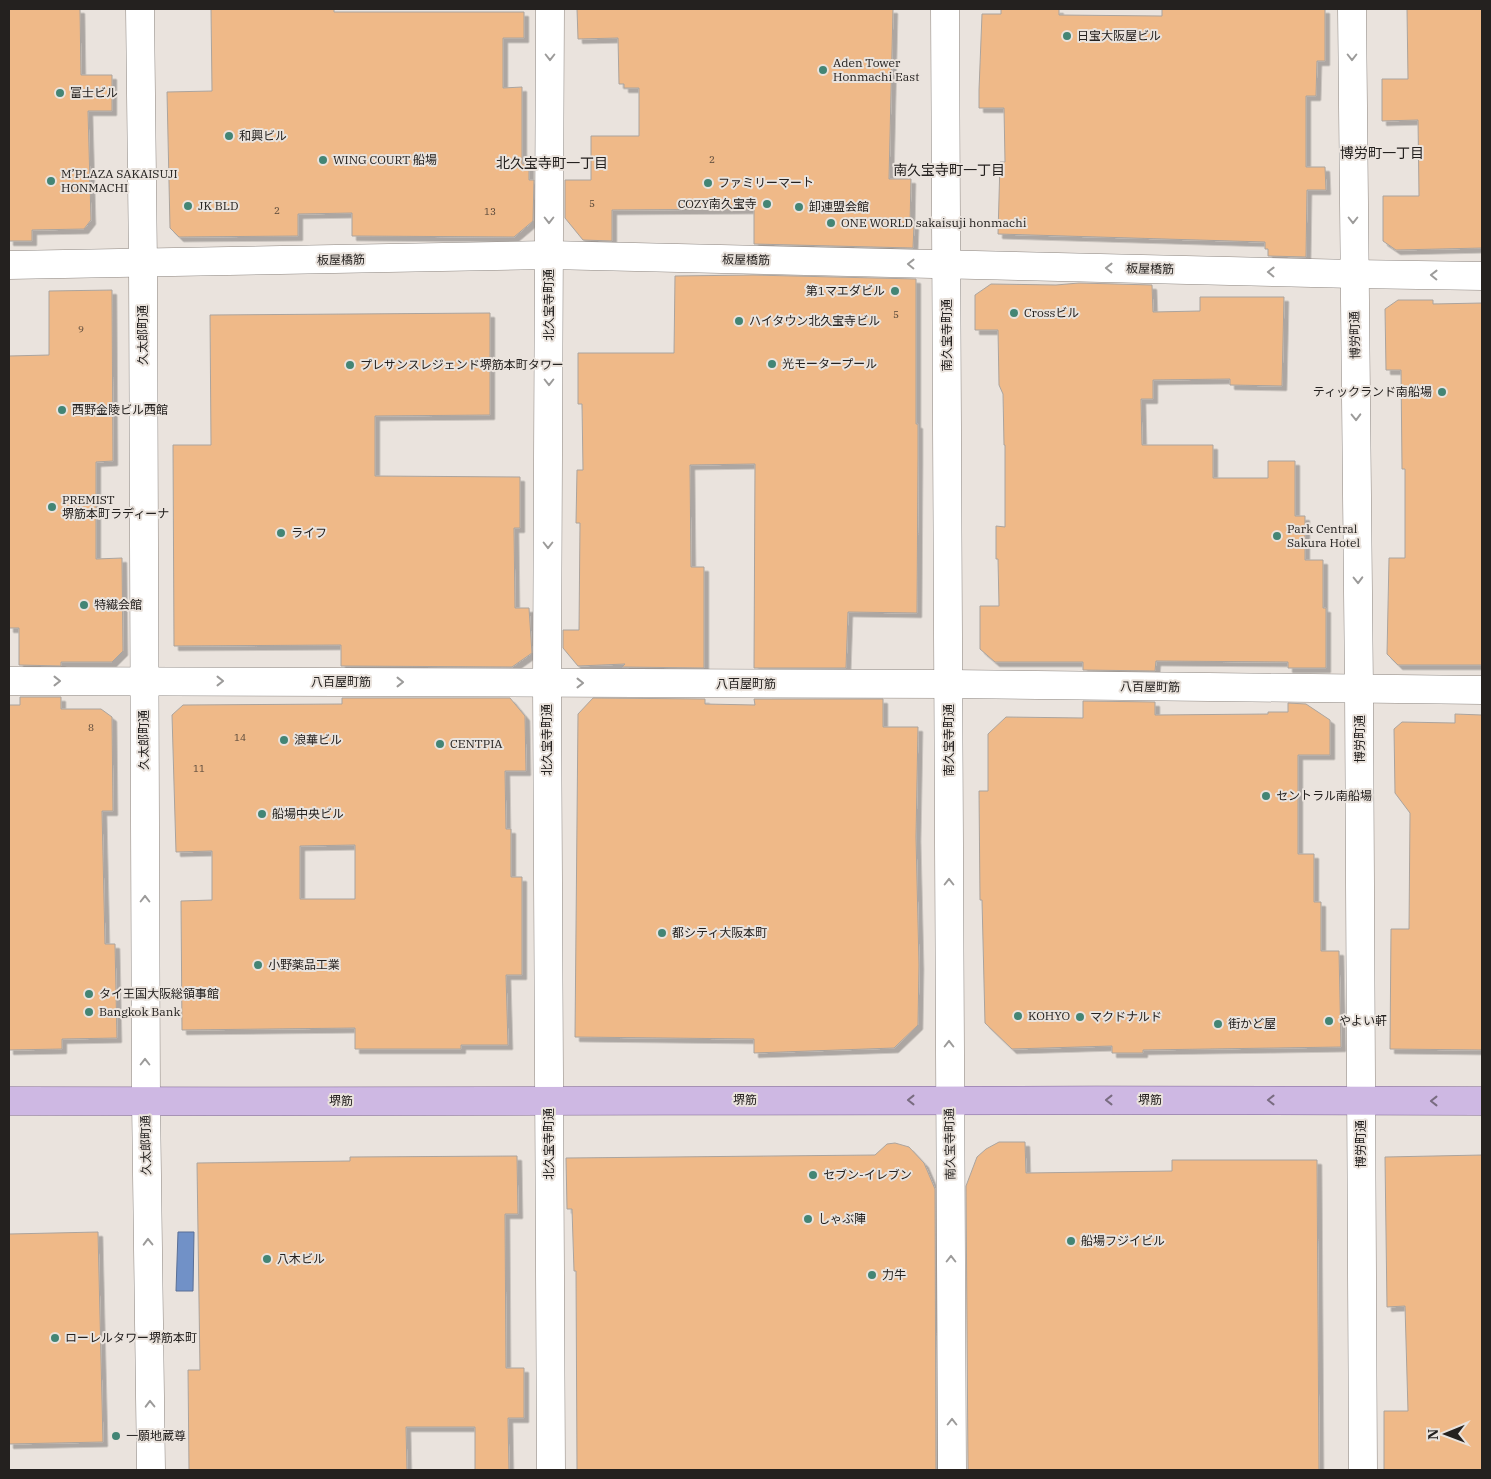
<svg xmlns="http://www.w3.org/2000/svg" width="1491" height="1479" font-family="'IBM Plex Serif','Noto Sans JP',serif">
	<style>
		.water { fill: #7191c7; stroke: #5a6f95 }
		.building { fill: #efb988; stroke: #aba49e; fill-rule: evenodd; filter: url(#shadow) }
		.lines { fill: none; stroke-linecap: round; stroke-linejoin: round }
		.minor-casing { stroke: #8d8680; stroke-width: 29 }
		.major-casing { stroke: #7d6593; stroke-width: 29 }
		.minor { stroke: #fff; stroke-width: 28 }
		.major { stroke: #ceb8e3; stroke-width: 28 }
		.oneway { stroke: #9c9b9a }
		.oneway2 { stroke: #796c81 }
		.poi-dot { fill: #438575; stroke: #eae3dd; stroke-width: 2 }
		.labels { text-anchor: middle; stroke-width: 4; stroke-linejoin: round; paint-order: stroke }
		.number-label { font-size: 10px; fill: #574739 }
		.poi-label { font-size: 12px; fill: #24211f; stroke: #eae3dd; text-anchor: start }
		.street-label { font-size: 12px; fill: #24211f; stroke: #eae3dd }
		.neighbourhood-label { font-size: 14px; fill: #24211f; stroke: #eae3dd }
	</style>
	<defs>
		<filter id="shadow"><feDropShadow dx="4.5" dy="4.5" stdDeviation="0" flood-color="#0004"/></filter>
	</defs>
	<rect width="100%" height="100%" fill="#eae3dd"/>
	<polygon class="water" points="178,1232 194,1232 193,1291 176,1291"/>
	<g class="building">
		<polygon points="9,9 80,9 81,75 112,75 112,111 88,111 91,220 84,229 32,230 32,241 9,241"/>
		<polygon points="211,9 334,9 334,12 524,12 524,38 503,38 503,88 522,87 522,164 529,164 529,180 534,180 533,221 514,237 352,236 352,213 298,214 298,236 179,237 170,228 167,92 212,91"/>
		<polygon points="577,9 893,9 889,179 911,179 910,225 914,225 913,248 754,244 754,209 612,210 612,241 583,240 565,218 565,180 591,180 591,136 639,136 639,88 624,88 624,84 619,84 618,38 578,39"/>
		<polygon points="1001,9 1059,9 1059,15 1162,16 1162,9 1325,9 1325,61 1317,61 1316,96 1306,96 1306,167 1325,167 1326,190 1307,190 1306,257 1268,256 1268,249 1265,249 1265,242 998,234 1000,162 1005,162 1004,108 979,108 979,90 982,14 1001,14"/>
		<polygon points="1407,9 1482,9 1482,248 1396,250 1383,241 1383,196 1419,196 1418,120 1382,121 1382,79 1408,79"/>
		<polygon points="675,276 753,275 916,279 916,424 918,424 918,459 917,613 848,612 846,668 754,668 755,464 690,465 691,567 704,567 704,668 622,667 625,664 578,666 563,648 563,630 579,630 580,523 576,523 577,470 583,470 582,404 578,404 578,353 674,353"/>
		<polygon points="1079,283 1152,285 1153,312 1200,311 1200,297 1284,297 1282,386 1230,385 1230,379 1153,380 1153,399 1141,399 1142,445 1213,445 1213,478 1268,478 1268,461 1295,461 1295,516 1305,516 1305,560 1323,560 1323,608 1326,608 1326,668 1288,668 1288,662 1156,661 1155,671 1083,670 1083,662 995,662 980,649 980,606 999,606 998,559 996,559 996,526 1005,527 1005,445 1004,445 1003,394 999,385 998,330 975,330 975,295 991,284 1056,285"/>
		<polygon points="112,290 113,461 96,462 96,559 122,558 123,651 112,662 61,662 61,666 19,665 19,628 9,628 9,356 49,355 49,291"/>
		<polygon points="1398,300 1433,300 1433,304 1482,303 1482,665 1398,665 1387,654 1389,558 1405,558 1405,469 1402,469 1401,370 1386,370 1385,309"/>
		<polygon points="490,313 490,415 375,416 375,476 520,477 520,528 514,528 515,608 529,608 532,653 512,667 341,666 341,645 174,646 173,445 211,445 210,315"/>
		<polygon points="20,697 61,697 61,709 101,709 112,717 113,811 102,811 105,944 115,944 117,1038 62,1039 62,1049 9,1050 9,705 20,705"/>
		<path d="M342 698H510L525 716 526 771H505L506 829H511V877H522V975H506L508 1045H461V1049H355V1028L182 1030 181 901 212 900V851L176 852 172 715 183 705 342 704ZM355 845V899H300V846Z"/>
		<polygon points="593,698 705,699 705,704 755,705 754,699 883,699 883,727 918,727 916,837 919,965 918,1025 894,1048 754,1053 754,1039 575,1037 578,714"/>
		<polygon points="1083,701 1155,702 1155,715 1268,714 1268,712 1288,712 1288,703 1306,704 1330,720 1330,755 1298,755 1298,854 1314,854 1314,902 1321,902 1321,951 1339,951 1341,1047 1143,1050 1143,1053 1112,1053 1112,1046 1012,1049 985,1023 982,900 980,900 979,791 988,791 988,734 1006,717 1083,718"/>
		<polygon points="1455,714 1482,715 1482,1050 1390,1049 1391,929 1409,929 1410,813 1395,793 1394,729 1402,722 1455,723"/>
		<polygon points="999,1142 1025,1142 1026,1173 1172,1171 1172,1160 1317,1160 1319,1470 968,1470 966,1186 977,1157 986,1149"/>
		<polygon points="895,1143 909,1147 924,1163 935,1189 936,1470 577,1470 576,1271 574,1271 572,1209 567,1209 566,1158 875,1155 887,1144"/>
		<polygon points="1482,1155 1482,1470 1384,1470 1384,1411 1408,1411 1405,1306 1387,1307 1385,1157"/>
		<polygon points="517,1156 518,1214 505,1214 506,1368 524,1368 524,1418 508,1418 509,1470 475,1470 475,1427 406,1427 407,1470 189,1470 188,1370 200,1370 197,1163 350,1161 350,1157"/>
		<polygon points="98,1232 103,1442 9,1444 9,1234"/>
	</g>
	<g class="lines">
		<defs>
			<g id="minor">
				<polyline points="140,9 143,264 146,1101 151,1470"/>
				<polyline points="550,9 547,683 551,1470"/>
				<polyline points="945,9 952,1470"/>
				<polyline points="1352,9 1359,689 1363,1470"/>
				<polyline points="9,265 549,255 1354,274 1482,276"/>
				<polyline points="9,681 949,684 1482,690"/>
			</g>
			<path id="major" d="M9 1101C500 1102 991 1099 1482 1101"/>
		</defs>
		<use href="#minor" class="minor-casing"/>
		<use href="#major" class="major-casing"/>
		<use href="#minor" class="minor"/>
		<use href="#major" class="major"/>
	</g>
	<defs><path id="oneway-chevron" d="M-2-3.5L2.5 0L-2 3.5" fill="none" stroke-width="1.6" stroke-linecap="round" stroke-linejoin="round" transform="scale(1.25)"/></defs>
	<g class="oneway">
		<use href="#oneway-chevron" transform="translate(550 57) rotate(90)"/>
		<use href="#oneway-chevron" transform="translate(1352 57) rotate(90)"/>
		<use href="#oneway-chevron" transform="translate(549 220) rotate(90)"/>
		<use href="#oneway-chevron" transform="translate(1353 220) rotate(90)"/>
		<use href="#oneway-chevron" transform="translate(911 264) rotate(-179)"/>
		<use href="#oneway-chevron" transform="translate(1109 268) rotate(-179)"/>
		<use href="#oneway-chevron" transform="translate(1271 272) rotate(-179)"/>
		<use href="#oneway-chevron" transform="translate(1434 275) rotate(-179)"/>
		<use href="#oneway-chevron" transform="translate(549 382) rotate(90)"/>
		<use href="#oneway-chevron" transform="translate(1356 417) rotate(89)"/>
		<use href="#oneway-chevron" transform="translate(548 545) rotate(90)"/>
		<use href="#oneway-chevron" transform="translate(1358 580) rotate(89)"/>
		<use href="#oneway-chevron" transform="translate(57 681)"/>
		<use href="#oneway-chevron" transform="translate(220 681)"/>
		<use href="#oneway-chevron" transform="translate(400 682)"/>
		<use href="#oneway-chevron" transform="translate(580 683)"/>
		<use href="#oneway-chevron" transform="translate(949 882) rotate(-90)"/>
		<use href="#oneway-chevron" transform="translate(145 899) rotate(-90)"/>
		<use href="#oneway-chevron" transform="translate(949 1044) rotate(-90)"/>
		<use href="#oneway-chevron" transform="translate(145 1062) rotate(-90)"/>
		<use href="#oneway-chevron" transform="translate(148 1242) rotate(-91)"/>
		<use href="#oneway-chevron" transform="translate(951 1259) rotate(-90)"/>
		<use href="#oneway-chevron" transform="translate(150 1404) rotate(-91)"/>
		<use href="#oneway-chevron" transform="translate(952 1422) rotate(-90)"/>
	</g>
	<g class="oneway2">
		<use href="#oneway-chevron" transform="translate(911 1100) rotate(-180)"/>
		<use href="#oneway-chevron" transform="translate(1109 1100) rotate(-180)"/>
		<use href="#oneway-chevron" transform="translate(1271 1100) rotate(-180)"/>
		<use href="#oneway-chevron" transform="translate(1434 1101) rotate(-180)"/>
	</g>
	<g class="poi-dot">
		<circle cx="1067" cy="36" r="5"/>
		<circle cx="823" cy="70" r="5"/>
		<circle cx="60" cy="93" r="5"/>
		<circle cx="229" cy="136" r="5"/>
		<circle cx="323" cy="160" r="5"/>
		<circle cx="51" cy="181" r="5"/>
		<circle cx="708" cy="183" r="5"/>
		<circle cx="767" cy="204" r="5"/>
		<circle cx="188" cy="206" r="5"/>
		<circle cx="799" cy="207" r="5"/>
		<circle cx="831" cy="223" r="5"/>
		<circle cx="895" cy="291" r="5"/>
		<circle cx="1014" cy="313" r="5"/>
		<circle cx="739" cy="321" r="5"/>
		<circle cx="772" cy="364" r="5"/>
		<circle cx="350" cy="365" r="5"/>
		<circle cx="1442" cy="392" r="5"/>
		<circle cx="62" cy="410" r="5"/>
		<circle cx="52" cy="507" r="5"/>
		<circle cx="281" cy="533" r="5"/>
		<circle cx="1277" cy="536" r="5"/>
		<circle cx="84" cy="605" r="5"/>
		<circle cx="284" cy="740" r="5"/>
		<circle cx="440" cy="744" r="5"/>
		<circle cx="1266" cy="796" r="5"/>
		<circle cx="262" cy="814" r="5"/>
		<circle cx="662" cy="933" r="5"/>
		<circle cx="258" cy="965" r="5"/>
		<circle cx="89" cy="994" r="5"/>
		<circle cx="89" cy="1012" r="5"/>
		<circle cx="1018" cy="1016" r="5"/>
		<circle cx="1080" cy="1017" r="5"/>
		<circle cx="1329" cy="1021" r="5"/>
		<circle cx="1218" cy="1024" r="5"/>
		<circle cx="813" cy="1175" r="5"/>
		<circle cx="808" cy="1219" r="5"/>
		<circle cx="1071" cy="1241" r="5"/>
		<circle cx="267" cy="1259" r="5"/>
		<circle cx="872" cy="1275" r="5"/>
		<circle cx="55" cy="1338" r="5"/>
		<circle cx="116" cy="1436" r="5"/>
	</g>
	<g class="labels">
		<g class="number-label">
			<text x="712" y="163">2</text>
			<text x="592" y="207">5</text>
			<text x="277" y="214">2</text>
			<text x="490" y="215">13</text>
			<text x="896" y="318">5</text>
			<text x="81" y="333">9</text>
			<text x="91" y="731">8</text>
			<text x="240" y="741">14</text>
			<text x="199" y="772">11</text>
		</g>
		<g class="poi-label">
			<text x="1077" y="40">日宝大阪屋ビル</text>
			<text x="833" y="67">Aden Tower<tspan x="833" dy="14">Honmachi East</tspan></text>
			<text x="70" y="97">富士ビル</text>
			<text x="239" y="140">和興ビル</text>
			<text x="333" y="164">WING COURT 船場</text>
			<text x="61" y="178">M’PLAZA SAKAISUJI<tspan x="61" dy="14">HONMACHI</tspan></text>
			<text x="718" y="187">ファミリーマート</text>
			<text x="757" y="208" text-anchor="end">COZY南久宝寺</text>
			<text x="198" y="210">JK BLD</text>
			<text x="809" y="211">卸連盟会館</text>
			<text x="841" y="227">ONE WORLD sakaisuji honmachi</text>
			<text x="885" y="295" text-anchor="end">第1マエダビル</text>
			<text x="1024" y="317">Crossビル</text>
			<text x="749" y="325">ハイタウン北久宝寺ビル</text>
			<text x="782" y="368">光モータープール</text>
			<text x="360" y="369">プレサンスレジェンド堺筋本町タワー</text>
			<text x="1432" y="396" text-anchor="end">ティックランド南船場</text>
			<text x="72" y="414">西野金陵ビル西館</text>
			<text x="62" y="504">PREMIST<tspan x="62" dy="14">堺筋本町ラディーナ</tspan></text>
			<text x="1287" y="533">Park Central<tspan x="1287" dy="14">Sakura Hotel</tspan></text>
			<text x="291" y="537">ライフ</text>
			<text x="94" y="609">特繊会館</text>
			<text x="294" y="744">浪華ビル</text>
			<text x="450" y="748">CENTPIA</text>
			<text x="1276" y="800">セントラル南船場</text>
			<text x="272" y="818">船場中央ビル</text>
			<text x="672" y="937">都シティ大阪本町</text>
			<text x="268" y="969">小野薬品工業</text>
			<text x="99" y="998">タイ王国大阪総領事館</text>
			<text x="99" y="1016">Bangkok Bank</text>
			<text x="1028" y="1020">KOHYO</text>
			<text x="1090" y="1021">マクドナルド</text>
			<text x="1339" y="1025">やよい軒</text>
			<text x="1228" y="1028">街かど屋</text>
			<text x="823" y="1179">セブン-イレブン</text>
			<text x="818" y="1223">しゃぶ陣</text>
			<text x="1081" y="1245">船場フジイビル</text>
			<text x="277" y="1263">八木ビル</text>
			<text x="882" y="1279">力牛</text>
			<text x="65" y="1342">ローレルタワー堺筋本町</text>
			<text x="126" y="1440">一願地蔵尊</text>
		</g>
		<g class="street-label">
			<text transform="translate(341 260) rotate(-1)" y="4">板屋橋筋</text>
			<text transform="translate(746 260) rotate(1)" y="4">板屋橋筋</text>
			<text transform="translate(1150 269) rotate(1)" y="4">板屋橋筋</text>
			<text transform="translate(549 305) rotate(-90)" y="4">北久宝寺町通</text>
			<text transform="translate(143 335) rotate(-90)" y="4">久太郎町通</text>
			<text transform="translate(947 335) rotate(-90)" y="4">南久宝寺町通</text>
			<text transform="translate(1355 335) rotate(-91)" y="4">博労町通</text>
			<text x="341" y="686">八百屋町筋</text>
			<text x="746" y="688">八百屋町筋</text>
			<text transform="translate(1150 687) rotate(1)" y="4">八百屋町筋</text>
			<text transform="translate(1360 739) rotate(-90)" y="4">博労町通</text>
			<text transform="translate(144 740) rotate(-90)" y="4">久太郎町通</text>
			<text transform="translate(547 740) rotate(-90)" y="4">北久宝寺町通</text>
			<text transform="translate(949 740) rotate(-90)" y="4">南久宝寺町通</text>
			<text x="745" y="1104">堺筋</text>
			<text x="1150" y="1104">堺筋</text>
			<text x="341" y="1105">堺筋</text>
			<text transform="translate(549 1144) rotate(-90)" y="4">北久宝寺町通</text>
			<text transform="translate(950 1144) rotate(-91)" y="4">南久宝寺町通</text>
			<text transform="translate(1361 1144) rotate(-90)" y="4">博労町通</text>
			<text transform="translate(146 1145) rotate(-91)" y="4">久太郎町通</text>
		</g>
		<g class="neighbourhood-label">
			<text x="1382" y="158">博労町一丁目</text>
			<text x="552" y="168">北久宝寺町一丁目</text>
			<text x="949" y="175">南久宝寺町一丁目</text>
		</g>
	</g>
	<rect width="1491" height="1479" fill="none" stroke="#24211f" stroke-width="20"/>
	<g transform="translate(1446 1434) rotate(269)" stroke="#eae3dd" stroke-width="4" paint-order="stroke">
	<path d="M0-4L9 19L0 12L-9 19Z" fill="#24211f"/>
	<text y="-8" font-size="14" font-weight="bold" text-anchor="middle" fill="#24211f">N</text>
	</g>
</svg>
